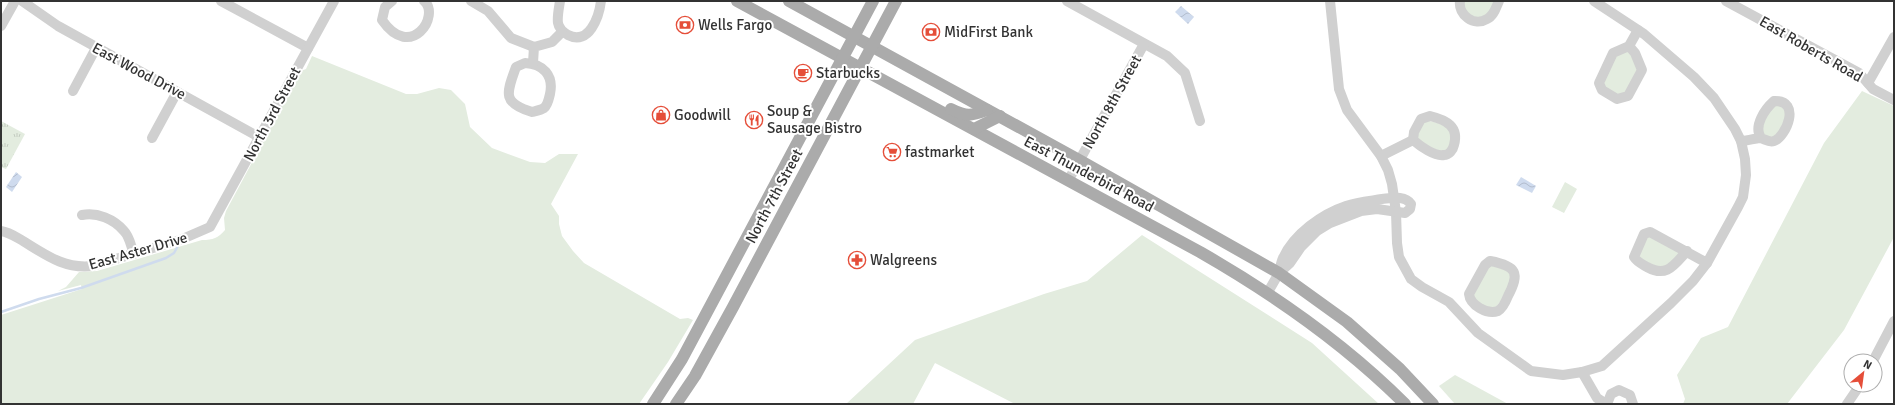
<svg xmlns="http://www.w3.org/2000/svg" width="1895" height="405" font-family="Signika,sans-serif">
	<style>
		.grass { fill: #e3ecdf }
		.park { fill: url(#park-tufts) }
		.water { fill: url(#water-waves) }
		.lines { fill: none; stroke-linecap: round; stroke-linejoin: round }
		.stream { stroke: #cfdbee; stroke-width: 2.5 }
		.minor { stroke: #d0d0d0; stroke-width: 10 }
		.major { stroke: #ababab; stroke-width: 12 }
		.labels { text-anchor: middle; stroke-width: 4; stroke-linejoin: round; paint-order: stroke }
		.poi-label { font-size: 15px; fill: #333; stroke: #fff; text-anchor: start }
		.street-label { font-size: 15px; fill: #333; stroke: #fff }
	</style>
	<defs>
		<pattern id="park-tufts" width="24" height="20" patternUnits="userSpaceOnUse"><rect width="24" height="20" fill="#e3ecdf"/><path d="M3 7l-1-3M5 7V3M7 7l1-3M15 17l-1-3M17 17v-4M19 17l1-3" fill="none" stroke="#c3cbc0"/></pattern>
		<pattern id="water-waves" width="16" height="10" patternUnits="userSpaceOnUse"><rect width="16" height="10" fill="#cfdbee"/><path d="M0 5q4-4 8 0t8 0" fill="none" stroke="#b2bccd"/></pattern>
	</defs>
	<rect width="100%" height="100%" fill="#fff"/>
	<g class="grass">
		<polygon points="1460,1 1499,1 1493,15 1470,20"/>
		<polygon points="1629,46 1642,70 1623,98 1602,90 1613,53"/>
		<path d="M312 56 406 94H417L439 88 451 90 465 104 470 127 492 148 530 162 545 163 559 154H578L551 204 559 216V224L562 236 573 251 584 263 680 319 688 318 693 320 668 362 639 404H1V315L82 289 81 285 58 291 66 287 79 272 97 271 202 240C213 240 218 238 225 230L224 218 226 211 301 71 306 69Z"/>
		<polygon points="1862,91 1894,106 1894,237 1844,330 1787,404 1683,404 1685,399 1677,375 1701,338 1728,327 1824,143"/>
		<polygon points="1770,105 1789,107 1782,133 1768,141 1758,129"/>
		<polygon points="1421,119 1451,126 1450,153 1424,148 1414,132"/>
		<polygon points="1565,182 1577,189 1564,213 1552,207"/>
		<polygon points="1644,234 1687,251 1662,272 1634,254"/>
		<polygon points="1142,235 1312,343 1379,404 1015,404 935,363 913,404 846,404 915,340 1044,294 1087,281"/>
		<polygon points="1485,265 1505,266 1516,282 1492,312 1470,300"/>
		<polygon points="1455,375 1508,404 1455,404 1439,386"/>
	</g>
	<polygon class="park" points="1,121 25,134 6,169 1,167"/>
	<g class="water">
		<polygon points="1181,6 1194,17 1188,24 1175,12"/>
		<polygon points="16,172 22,177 12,192 6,187"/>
		<polygon points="1521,177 1536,186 1532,193 1516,185"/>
	</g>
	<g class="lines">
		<polyline class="stream" points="1,312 39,299 81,288 166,258 174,253 179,244"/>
		<g class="minor">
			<polyline points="22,1 58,26 259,137"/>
			<polyline points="221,1 308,48"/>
			<path d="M392 1 385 7 382 20C411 62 441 15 424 1"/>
			<polyline points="471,1 488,11 511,38 534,47"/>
			<path d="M560 1C559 8 557 17 558 23 559 29 563 32 568 35 589 46 599 17 601 1"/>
			<polyline points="1067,1 1167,56 1185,73 1200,121"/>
			<polyline points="1330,1 1339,89 1347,110 1381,156 1388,170 1392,184 1396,212 1397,243 1399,257 1411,279 1422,287 1449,302 1478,333 1531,371 1563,375 1582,372 1602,366 1671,303 1693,281 1707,263 1738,207 1743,197 1746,175 1745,159 1741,141 1735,129 1714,98 1694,77 1644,34 1594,1"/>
			<path d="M1460 1C1458 15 1474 27 1487 19 1494 16 1496 7 1499 1"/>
			<polyline points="1726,1 1859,73 1873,89 1894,100"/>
			<polyline points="1,26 15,1"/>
			<polyline points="1629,46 1635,53 1642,70 1628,96 1617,99 1602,90 1599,83 1613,53 1629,46 1638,30"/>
			<path d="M525 63C543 64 554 75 550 94 549 98 548 105 544 108 541 110 536 111 532 112 501 103 507 92 516 67Z"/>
			<polyline points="533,63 534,47 552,42 562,32"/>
			<polyline points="1868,83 1894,37"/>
			<polyline points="73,91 96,48"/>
			<path d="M1430 116C1447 120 1459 127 1454 145 1453 150 1449 155 1444 155 1435 157 1420 146 1413 140L1414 132 1421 119Z"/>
			<polyline points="152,138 177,92"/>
			<path d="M1741 141C1747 141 1753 139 1759 138 1764 138 1768 143 1774 141 1786 137 1802 100 1774 101 1765 109 1753 126 1761 138"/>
			<polyline points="1381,156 1413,140"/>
			<polyline points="1068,181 1144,44"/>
			<path d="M82 215C97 212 114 219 124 231 130 237 131 247 134 254"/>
			<path d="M1 231C9 232 16 237 23 241 46 255 64 269 92 266L180 240 210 227 334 1"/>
			<path d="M1687 251C1674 265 1667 278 1647 267 1642 264 1637 262 1634 257L1644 234 1650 232 1707 263"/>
			<path d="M1490 261C1517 266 1520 273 1508 296 1506 301 1503 308 1498 311 1487 315 1470 305 1469 294L1485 265Z"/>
			<path d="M1268 292 1279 273 1290 263 1301 247 1317 231 1330 223 1361 211 1377 209 1405 213 1410 209 1411 204C1405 195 1392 198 1382 199 1370 201 1358 202 1346 206 1322 214 1294 234 1283 258 1281 262 1280 268 1279 273"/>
			<polyline points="1873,361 1894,321"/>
			<polyline points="1582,372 1597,398 1606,404"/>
			<polyline points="1607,404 1611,394 1619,390 1630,395 1633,404"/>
			<polyline points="1847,404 1860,385"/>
		</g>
		<g class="major">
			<path d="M737 1 1200 252C1275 295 1344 343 1405 404"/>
			<polyline points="789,1 1079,160 1279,273 1347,322 1400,369 1433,404"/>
			<path d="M951 109C967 117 971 116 987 110"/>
			<polyline points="974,129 1000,116"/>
			<polyline points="653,404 682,359 873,1"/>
			<polyline points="676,404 695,376 733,307 896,1"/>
		</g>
	</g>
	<defs>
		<symbol id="bank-ring" viewBox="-11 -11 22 22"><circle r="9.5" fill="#fff" stroke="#e54e39" stroke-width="1.5"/><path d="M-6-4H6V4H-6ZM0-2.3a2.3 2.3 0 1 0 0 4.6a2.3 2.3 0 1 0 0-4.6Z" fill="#e54e39"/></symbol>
		<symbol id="cafe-ring" viewBox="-11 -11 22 22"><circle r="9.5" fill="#fff" stroke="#e54e39" stroke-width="1.5"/><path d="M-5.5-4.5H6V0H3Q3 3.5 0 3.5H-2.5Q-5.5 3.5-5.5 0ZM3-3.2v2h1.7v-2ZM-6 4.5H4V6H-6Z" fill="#e54e39"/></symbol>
		<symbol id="shop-ring" viewBox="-11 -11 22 22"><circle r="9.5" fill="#fff" stroke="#e54e39" stroke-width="1.5"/><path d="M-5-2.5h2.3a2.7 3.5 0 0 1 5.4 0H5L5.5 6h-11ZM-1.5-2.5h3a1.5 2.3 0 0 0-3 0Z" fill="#e54e39"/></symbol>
		<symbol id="restaurant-ring" viewBox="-11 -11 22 22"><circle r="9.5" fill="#fff" stroke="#e54e39" stroke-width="1.5"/><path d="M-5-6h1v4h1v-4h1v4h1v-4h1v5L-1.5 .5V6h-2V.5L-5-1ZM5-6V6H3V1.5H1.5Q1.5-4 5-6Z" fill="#e54e39"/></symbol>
		<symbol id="supermarket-ring" viewBox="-11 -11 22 22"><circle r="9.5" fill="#fff" stroke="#e54e39" stroke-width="1.5"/><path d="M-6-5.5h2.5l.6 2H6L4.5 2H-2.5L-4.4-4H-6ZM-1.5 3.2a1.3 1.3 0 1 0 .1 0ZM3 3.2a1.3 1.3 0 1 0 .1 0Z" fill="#e54e39"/></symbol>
		<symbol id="pharmacy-ring" viewBox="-11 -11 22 22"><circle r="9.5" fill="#fff" stroke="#e54e39" stroke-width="1.5"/><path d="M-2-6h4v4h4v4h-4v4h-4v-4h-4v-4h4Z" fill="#e54e39"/></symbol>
	</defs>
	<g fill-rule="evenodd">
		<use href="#bank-ring" x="675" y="15" width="20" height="20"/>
		<use href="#bank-ring" x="921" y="22" width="20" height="20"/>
		<use href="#cafe-ring" x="793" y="63" width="20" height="20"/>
		<use href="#shop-ring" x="651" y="105" width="20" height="20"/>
		<use href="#restaurant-ring" x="744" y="110" width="20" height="20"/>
		<use href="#supermarket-ring" x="882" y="142" width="20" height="20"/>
		<use href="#pharmacy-ring" x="847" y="250" width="20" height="20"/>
	</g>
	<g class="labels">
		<g class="poi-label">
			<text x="698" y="30">Wells Fargo</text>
			<text x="944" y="37">MidFirst Bank</text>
			<text x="816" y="78">Starbucks</text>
			<text x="767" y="116">Soup &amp;<tspan x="767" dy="17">Sausage Bistro</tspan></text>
			<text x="674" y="120">Goodwill</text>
			<text x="905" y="157">fastmarket</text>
			<text x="870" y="265">Walgreens</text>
		</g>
		<g class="street-label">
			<text transform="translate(1811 49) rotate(30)" y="5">East Roberts Road</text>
			<text transform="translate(139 71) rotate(28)" y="5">East Wood Drive</text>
			<text transform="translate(1112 102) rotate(-61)" y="5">North 8th Street</text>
			<text transform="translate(272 114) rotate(-62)" y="5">North 3rd Street</text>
			<text transform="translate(1089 174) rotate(28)" y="5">East Thunderbird Road</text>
			<text transform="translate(774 196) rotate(-62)" y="5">North 7th Street</text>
			<text transform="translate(138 251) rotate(-16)" y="5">East Aster Drive</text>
		</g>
	</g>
	<rect width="1895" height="405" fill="none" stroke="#333333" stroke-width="4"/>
	<g transform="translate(1863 373) rotate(29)"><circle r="19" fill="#ffffff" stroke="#adadad"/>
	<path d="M0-3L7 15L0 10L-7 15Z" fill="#e54e39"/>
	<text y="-6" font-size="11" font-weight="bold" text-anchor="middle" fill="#333333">N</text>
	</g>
</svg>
